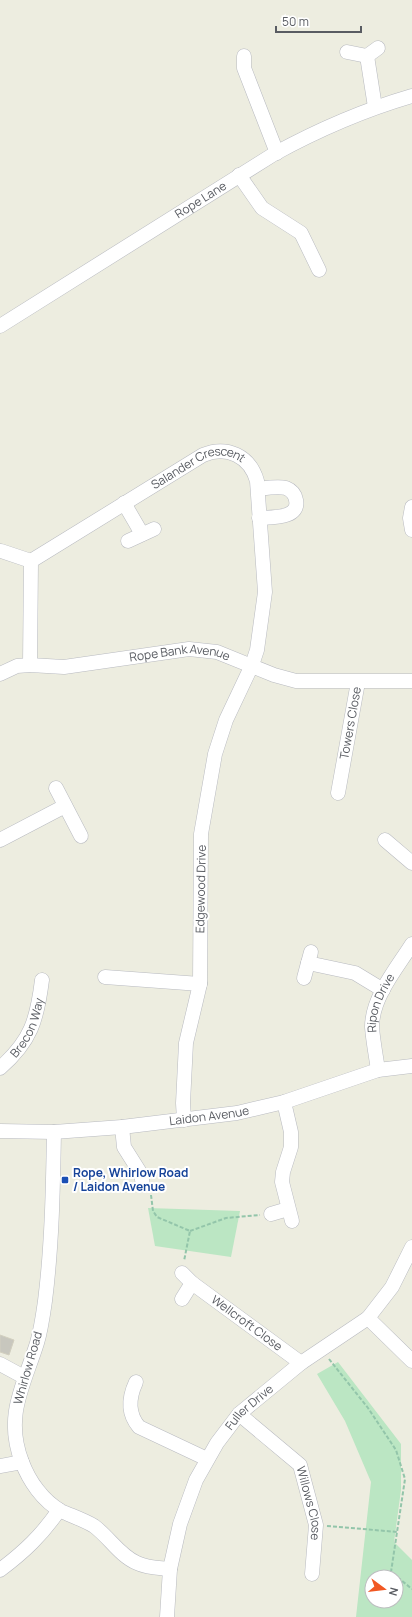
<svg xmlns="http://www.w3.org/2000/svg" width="412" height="1617" font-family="Manrope,sans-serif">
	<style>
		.green { fill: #bbe6c3; fill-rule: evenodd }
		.building { fill: #c8c7be; stroke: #d2cfbf }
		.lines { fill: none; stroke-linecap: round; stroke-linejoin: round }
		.minor-casing { stroke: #b8bac0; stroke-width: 15 }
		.path { stroke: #93c5aa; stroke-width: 2; stroke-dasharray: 4 2; stroke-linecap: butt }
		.minor { stroke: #fff; stroke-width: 14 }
		.transit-dot { fill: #1a4fb4; stroke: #fff; stroke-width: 1.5 }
		.labels { text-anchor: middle; stroke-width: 4; stroke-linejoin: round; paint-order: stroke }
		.street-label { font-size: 12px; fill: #595c62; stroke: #fff }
		.transit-label { font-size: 12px; font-weight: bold; fill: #164399; stroke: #fff; text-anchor: start }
	</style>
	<rect width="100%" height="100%" fill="#edede0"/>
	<g class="green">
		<polygon points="148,1208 240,1211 231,1257 155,1246"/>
		<path d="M338 1362 401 1444V1490L394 1542 412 1560V1617H356L371 1482 345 1421 317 1374ZM372 1577H396V1601H372Z"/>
	</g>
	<polygon class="building" points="0,1335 14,1340 9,1355 0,1352"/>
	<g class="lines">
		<defs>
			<g id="minor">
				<polyline points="347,52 367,56 378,48"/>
				<polyline points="244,56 244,68 277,153"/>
				<polyline points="367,56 375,107"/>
				<polyline points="239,175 262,208 301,233 319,270"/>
				<path id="s1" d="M0 326 274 154C318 130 364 110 412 96"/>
				<path d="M258 489C266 488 278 486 286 488 291 490 295 494 296 500 300 519 271 517 259 518"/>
				<polyline points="124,503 142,534"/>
				<polyline points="412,507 410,518 412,530"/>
				<polyline points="128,541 154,529"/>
				<polyline points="1,551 31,561"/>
				<path id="s2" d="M30 665 31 561 203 455C227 445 250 456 257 481L265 592 257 650 252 665 226 720 215 754 201 834 200 984 186 1043 183 1103 184 1120"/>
				<path id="s3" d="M0 674 17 666 30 665 64 667 189 649 217 652 274 675 296 681H412"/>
				<polyline points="56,788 81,836"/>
				<path id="s4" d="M338 793 358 682"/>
				<polyline points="0,840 65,806"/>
				<polyline points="385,840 412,863"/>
				<polyline points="308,963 355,973 383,990"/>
				<polyline points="105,977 200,984"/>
				<polyline points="304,978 311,952"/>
				<path id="s5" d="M0 1068C31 1041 37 1020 42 980"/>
				<path id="s6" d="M378 1070C376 1056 373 1041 372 1027 372 997 397 968 412 944"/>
				<polyline points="284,1102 291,1132 291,1147 283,1172 282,1182 292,1221"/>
				<polyline points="122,1127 124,1147 141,1174 143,1185"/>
				<path id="s7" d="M0 1131 54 1132 122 1127 237 1113 284 1102 378 1070 412 1066"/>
				<path d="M54 1132C53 1189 52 1245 45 1301 43 1315 41 1330 37 1343 24 1385 4 1416 22 1462 29 1481 43 1501 61 1511 72 1516 84 1520 94 1526 109 1537 120 1556 137 1563 147 1568 159 1568 170 1569"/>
				<polyline points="271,1214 288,1209"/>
				<path id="s8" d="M182 1273 192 1283 301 1363"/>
				<polyline points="182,1299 192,1283"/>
				<polyline points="368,1318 412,1361"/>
				<polyline points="0,1364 24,1377"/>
				<path d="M136 1382C129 1397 127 1413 139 1427L207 1459"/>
				<path id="s9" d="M239 1414 300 1465 316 1525 312 1574"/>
				<polyline points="0,1466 22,1462"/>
				<path d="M0 1570C24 1552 42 1535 59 1510"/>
				<path id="s10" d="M167 1617 170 1569 180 1524 196 1480 217 1443 239 1414 301 1363 368 1318 392 1287 412 1247"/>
			</g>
		</defs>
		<use href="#minor" class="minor-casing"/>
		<g class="path">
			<polyline points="151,1195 153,1211 157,1217 190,1231 184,1261"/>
			<polyline points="190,1231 226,1218 260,1215"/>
			<polyline points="329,1359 368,1408 396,1450 405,1479 391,1572 412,1589"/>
			<polyline points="327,1526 398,1532"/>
		</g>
		<use href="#minor" class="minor"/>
	</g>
	<rect class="transit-dot" x="61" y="1176" width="8" height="8" rx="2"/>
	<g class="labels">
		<g class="street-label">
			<text dy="4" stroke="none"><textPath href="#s1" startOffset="237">Rope Lane</textPath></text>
			<text dy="4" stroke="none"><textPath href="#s2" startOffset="298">Salander Crescent</textPath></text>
			<text dy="4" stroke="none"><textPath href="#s3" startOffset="183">Rope Bank Avenue</textPath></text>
			<text dy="4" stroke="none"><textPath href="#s4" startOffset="71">Towers Close</textPath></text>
			<text transform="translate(201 889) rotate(-89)" y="4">Edgewood Drive</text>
			<text dy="4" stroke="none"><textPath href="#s6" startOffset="69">Ripon Drive</textPath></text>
			<text dy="4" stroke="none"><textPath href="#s5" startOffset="50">Brecon Way</textPath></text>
			<text dy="4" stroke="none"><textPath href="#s7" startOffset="210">Laidon Avenue</textPath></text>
			<text dy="4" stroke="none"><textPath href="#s8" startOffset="82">Wellcroft Close</textPath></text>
			<text transform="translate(28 1368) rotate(-74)" y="4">Whirlow Road</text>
			<text dy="4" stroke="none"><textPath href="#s10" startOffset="232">Fuller Drive</textPath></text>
			<text dy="4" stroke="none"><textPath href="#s9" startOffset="119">Willows Close</textPath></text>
		</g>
		<g class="transit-label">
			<text x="73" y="1177">Rope, Whirlow Road<tspan x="73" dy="14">/ Laidon Avenue</tspan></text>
		</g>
	</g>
	<g transform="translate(384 1589) rotate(105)"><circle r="19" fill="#ffffff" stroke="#bdbec0"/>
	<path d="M0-3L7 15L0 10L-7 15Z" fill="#f15823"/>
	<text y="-6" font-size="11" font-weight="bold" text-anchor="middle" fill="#595c62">N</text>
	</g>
	<path d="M276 26v6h85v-6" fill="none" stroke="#595c62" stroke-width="2"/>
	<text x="282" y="26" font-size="12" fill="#595c62" stroke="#ffffff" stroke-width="3" paint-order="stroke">50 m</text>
</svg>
